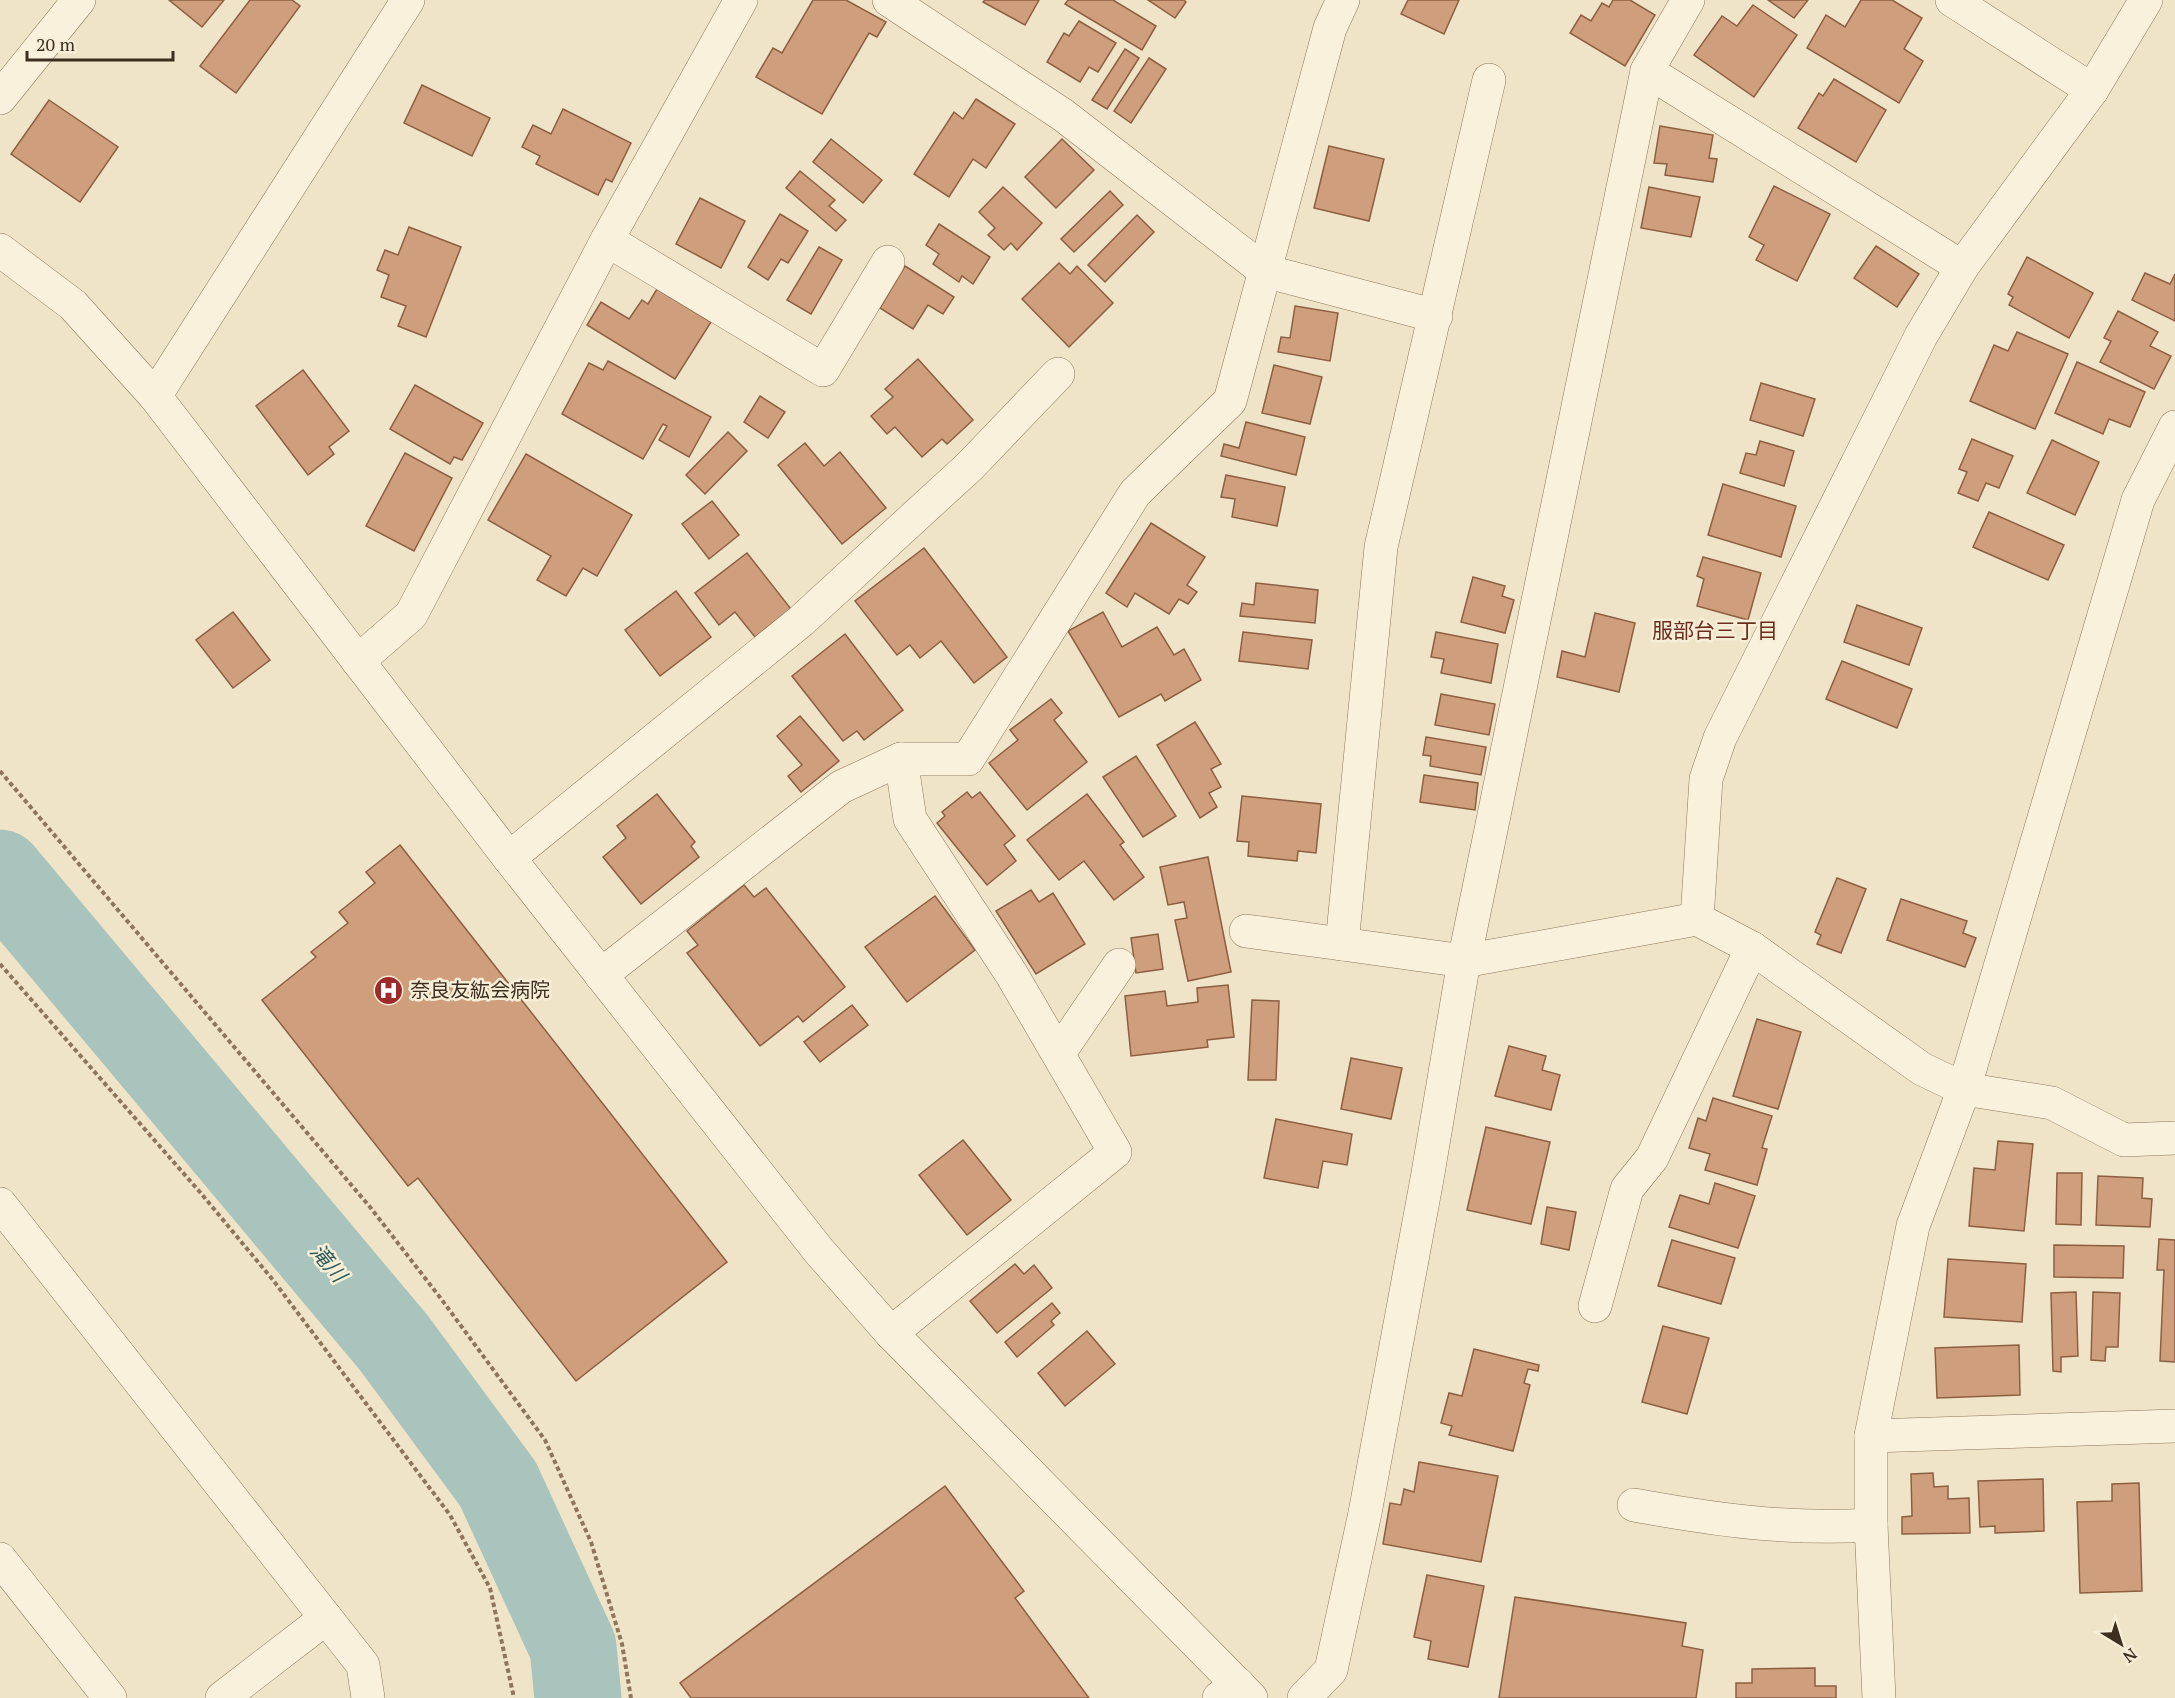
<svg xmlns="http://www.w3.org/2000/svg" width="2175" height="1698" font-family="'PT Serif','Noto Sans JP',serif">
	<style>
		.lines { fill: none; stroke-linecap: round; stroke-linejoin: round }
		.river { stroke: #a9c4bc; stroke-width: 87 }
		.building { fill: #cf9f7d; stroke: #8d5f41; stroke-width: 1.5 }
		.minor-casing { stroke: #8d765c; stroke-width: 34 }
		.tertiary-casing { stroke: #8d765c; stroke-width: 34 }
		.path { stroke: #8d765c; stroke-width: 4; stroke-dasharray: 4.5 3; stroke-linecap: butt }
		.minor { stroke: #faf1dc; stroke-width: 33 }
		.tertiary { stroke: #faf1dc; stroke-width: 33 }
		.labels { text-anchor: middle; stroke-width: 5; stroke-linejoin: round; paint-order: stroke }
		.poi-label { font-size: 20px; fill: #3d2e20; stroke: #f7eed8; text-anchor: start }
		.neighbourhood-label { font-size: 21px; fill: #6b2e1e; stroke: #f7eed8 }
		.water-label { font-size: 21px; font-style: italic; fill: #2f5d5a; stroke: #f7eed8 }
	</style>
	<rect width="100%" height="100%" fill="#f0e4c8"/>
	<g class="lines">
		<polyline class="river" points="0,873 394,1343 498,1484 573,1647 578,1698"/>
	</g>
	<g class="building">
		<polygon points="169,0 224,0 202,27"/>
		<polygon points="250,0 292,0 300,6 236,93 200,66"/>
		<polygon points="813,0 846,0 886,22 877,37 869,33 822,114 756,77 773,48 782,53"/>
		<polygon points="985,0 1039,0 1025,25 983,2"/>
		<polygon points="1068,0 1113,0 1156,26 1142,50 1065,4"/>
		<polygon points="1148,0 1184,0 1186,2 1175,18"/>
		<polygon points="1408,0 1459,0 1444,34 1401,14"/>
		<polygon points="1613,0 1630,0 1655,15 1625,66 1570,33 1581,15 1591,21 1602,3 1609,7"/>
		<polygon points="1768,0 1808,0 1794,18"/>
		<polygon points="1861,0 1892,0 1922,18 1904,49 1923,61 1899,103 1807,48 1826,15 1845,27"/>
		<polygon points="1753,5 1797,35 1754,97 1694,55 1722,16 1737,26"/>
		<polygon points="1079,21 1116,43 1098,72 1089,67 1080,82 1047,62 1064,33 1069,36"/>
		<polygon points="1125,49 1139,58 1107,109 1092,100"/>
		<polygon points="1149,58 1166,69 1131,123 1114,111"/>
		<polygon points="1834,79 1886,110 1856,162 1798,128 1819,93 1823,96"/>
		<polygon points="422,85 490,118 472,156 404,123"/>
		<polygon points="976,99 1015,124 986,168 973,159 949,197 914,174 954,112 963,119"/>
		<polygon points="49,100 118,147 80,202 11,154"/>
		<polygon points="563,109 631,143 612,182 606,179 598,195 536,164 540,156 522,147 533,125 551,134"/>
		<polygon points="1660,126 1713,135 1709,158 1717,159 1713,182 1665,175 1667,164 1654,163"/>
		<polygon points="831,139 882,180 863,203 813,162"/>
		<polygon points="1062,139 1094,170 1056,208 1025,177"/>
		<polygon points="1329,146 1384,159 1369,221 1314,208"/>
		<polygon points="800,171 835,200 829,206 846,220 836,231 786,188"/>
		<polygon points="1774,186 1830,214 1797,281 1756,260 1764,245 1749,237"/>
		<polygon points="1003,187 1042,223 1017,250 1011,243 1004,250 988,235 995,228 979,212"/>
		<polygon points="1649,187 1700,197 1691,237 1641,228"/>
		<polygon points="1110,191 1123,205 1074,252 1061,239"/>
		<polygon points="700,198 745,221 721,268 676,244"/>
		<polygon points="780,214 808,231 788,263 781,259 768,280 748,267"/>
		<polygon points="1137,215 1154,232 1105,282 1088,265"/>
		<polygon points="939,224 990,257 973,284 962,276 959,282 933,264 939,254 926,245"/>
		<polygon points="409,227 461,247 426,337 398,326 406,306 381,297 389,275 377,270 385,250 398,255"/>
		<polygon points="1876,246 1919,274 1897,307 1854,278"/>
		<polygon points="819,247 842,260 811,314 787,300"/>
		<polygon points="2027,257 2093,293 2069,338 2009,305 2013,297 2008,294"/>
		<polygon points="1059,263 1070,274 1077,266 1113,303 1069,347 1022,299"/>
		<polygon points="905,266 954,297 943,314 928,305 913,329 880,308"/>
		<polygon points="2145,273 2170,284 2175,274 2175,321 2132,300"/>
		<polygon points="657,289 711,322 675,379 587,325 601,302 629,319 642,300 648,304"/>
		<polygon points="1295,306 1338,313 1330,361 1278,352 1281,337 1290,338"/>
		<polygon points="2118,311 2158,332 2150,346 2171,356 2154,389 2100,362 2111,341 2104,338"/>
		<polygon points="2017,332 2068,354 2035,429 1970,401 1994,345 2008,351"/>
		<polygon points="918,359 973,420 947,444 942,439 922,457 895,427 887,434 871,416 893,397 885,389"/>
		<polygon points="608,361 711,417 689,457 659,440 667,426 663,424 643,459 562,414 589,363 603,370"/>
		<polygon points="2077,362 2145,392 2130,427 2109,419 2103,434 2055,413"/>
		<polygon points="1274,365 1322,377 1310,424 1262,413"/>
		<polygon points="303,370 349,431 329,447 334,454 308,475 256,406"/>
		<polygon points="1761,383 1815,399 1803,436 1750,420"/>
		<polygon points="415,385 483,423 462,460 454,457 450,464 390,429"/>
		<polygon points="760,396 785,412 768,438 744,422"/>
		<polygon points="1246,422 1305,437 1296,475 1221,456 1224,444 1239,448"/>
		<polygon points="728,432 747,451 705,494 686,475"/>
		<polygon points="1972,439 2013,456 1999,488 1986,483 1978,501 1958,493 1967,472 1959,469"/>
		<polygon points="2052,440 2099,462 2075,515 2027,493"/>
		<polygon points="1760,441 1794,451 1784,486 1740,473 1746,453 1756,455"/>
		<polygon points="805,443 824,466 840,452 886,508 842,544 778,465"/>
		<polygon points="405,453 452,478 414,551 366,526"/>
		<polygon points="526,454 632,515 597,576 583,568 566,596 537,580 551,556 488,520"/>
		<polygon points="1226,475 1285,487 1277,526 1232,517 1235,499 1221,497"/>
		<polygon points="1723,484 1796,506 1781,557 1708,535"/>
		<polygon points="712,501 739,535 709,559 682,524"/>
		<polygon points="1989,512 2064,545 2048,580 1973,547"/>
		<polygon points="1151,523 1205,557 1187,585 1197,592 1188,604 1179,599 1169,614 1135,593 1127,607 1106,593"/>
		<polygon points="924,548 1007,657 974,683 941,641 920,658 910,645 897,655 855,601"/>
		<polygon points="747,553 791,609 755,637 735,612 719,625 695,593"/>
		<polygon points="1703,557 1761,573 1748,620 1697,606 1704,579 1697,576"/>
		<polygon points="1473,577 1505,586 1502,596 1514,600 1505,633 1461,622"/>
		<polygon points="1256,583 1318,590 1315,623 1240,616 1242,603 1254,605"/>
		<polygon points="676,591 711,637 660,676 625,630"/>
		<polygon points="1857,605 1922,628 1909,665 1844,642"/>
		<polygon points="233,612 270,660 233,688 196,640"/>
		<polygon points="1103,612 1122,647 1157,627 1174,655 1184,649 1201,680 1165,701 1161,694 1119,717 1068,631"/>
		<polygon points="1595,613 1635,623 1619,692 1557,677 1562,651 1585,657"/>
		<polygon points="1243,632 1312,640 1308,669 1239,661"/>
		<polygon points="1436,632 1498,644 1491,683 1441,673 1444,659 1431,657"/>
		<polygon points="845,634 903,710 864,740 857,731 843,741 792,676"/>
		<polygon points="1842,661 1912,689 1897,728 1826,699"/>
		<polygon points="1441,694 1495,704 1489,735 1435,725"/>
		<polygon points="1051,699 1062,713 1054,720 1087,762 1027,810 989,763 1018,740 1010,730"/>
		<polygon points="800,716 839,761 801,792 788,776 802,765 777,736"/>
		<polygon points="1195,722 1221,764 1211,769 1221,787 1209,793 1217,807 1200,818 1157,745"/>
		<polygon points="1426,737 1486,747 1481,775 1430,766 1431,756 1423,755"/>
		<polygon points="1136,756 1176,816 1143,837 1103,777"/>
		<polygon points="1424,775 1478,783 1475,810 1420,802"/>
		<polygon points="967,792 972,798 980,792 1015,836 1004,845 1016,861 987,885 937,823 945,816 942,812"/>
		<polygon points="657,794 695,842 691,846 699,857 641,904 603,857 626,838 617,826"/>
		<polygon points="1087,794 1124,842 1120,845 1144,877 1114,900 1084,861 1059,880 1027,840"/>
		<polygon points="1242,796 1321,804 1316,853 1298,851 1297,861 1248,856 1249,842 1237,841"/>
		<polygon points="400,845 727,1262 576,1381 418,1178 408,1186 262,1000 316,957 311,952 348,923 339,912 375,883 366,872"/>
		<polygon points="1208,857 1231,972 1188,981 1175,920 1187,918 1184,902 1168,905 1160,867"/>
		<polygon points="1837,878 1866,889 1841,953 1817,944 1821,935 1815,932"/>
		<polygon points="744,885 754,897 766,888 845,987 803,1022 798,1016 760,1046 687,953 698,945 687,931"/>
		<polygon points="1031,890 1039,902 1053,893 1085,944 1036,974 996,911"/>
		<polygon points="935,896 975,950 907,1002 865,947"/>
		<polygon points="1901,899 1967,921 1963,933 1976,938 1965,967 1887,940"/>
		<polygon points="1158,934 1163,969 1136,973 1131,938"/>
		<polygon points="1228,985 1234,1037 1207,1040 1208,1047 1131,1056 1125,996 1165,991 1167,1006 1198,1002 1197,988"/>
		<polygon points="1252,1000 1279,1001 1276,1080 1248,1080"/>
		<polygon points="852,1005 868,1025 820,1062 804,1042"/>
		<polygon points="1757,1019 1801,1032 1778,1109 1733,1096"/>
		<polygon points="1509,1046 1546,1056 1542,1070 1560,1075 1551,1110 1495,1096"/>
		<polygon points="1351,1058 1402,1068 1391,1119 1341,1109"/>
		<polygon points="1713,1098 1772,1116 1762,1148 1767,1149 1757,1185 1705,1170 1710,1154 1689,1148 1698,1118 1706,1121"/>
		<polygon points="1276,1119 1352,1134 1347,1165 1323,1161 1318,1188 1264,1178"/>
		<polygon points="1486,1127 1550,1142 1531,1224 1467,1210"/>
		<polygon points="963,1140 1011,1200 967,1235 919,1175"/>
		<polygon points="1998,1141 2033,1144 2024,1231 1969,1226 1974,1168 1995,1170"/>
		<polygon points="2057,1173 2082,1173 2081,1225 2056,1224"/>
		<polygon points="2098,1176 2143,1178 2142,1198 2152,1199 2150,1227 2096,1225"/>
		<polygon points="1715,1183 1755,1196 1738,1248 1669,1227 1680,1195 1709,1204"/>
		<polygon points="1547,1207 1576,1212 1569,1250 1541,1244"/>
		<polygon points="2159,1239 2175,1240 2175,1362 2160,1361 2164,1270 2157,1270"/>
		<polygon points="1672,1240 1735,1258 1721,1304 1658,1286"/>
		<polygon points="2054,1245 2124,1246 2123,1278 2054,1277"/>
		<polygon points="1948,1259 2026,1264 2022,1322 1944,1317"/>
		<polygon points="1015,1264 1024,1274 1034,1265 1052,1288 997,1333 970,1301"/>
		<polygon points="2076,1292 2078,1356 2061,1357 2061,1372 2053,1371 2051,1293"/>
		<polygon points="2093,1292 2120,1293 2118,1347 2106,1347 2105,1361 2091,1360"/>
		<polygon points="1052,1303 1060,1313 1051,1321 1054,1325 1017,1357 1005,1342"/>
		<polygon points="1663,1326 1709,1338 1687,1414 1642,1402"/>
		<polygon points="1087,1331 1115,1364 1065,1406 1038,1373"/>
		<polygon points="2019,1345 2020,1395 1937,1398 1935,1348"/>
		<polygon points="1474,1349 1539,1365 1538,1371 1528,1369 1524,1383 1530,1385 1513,1451 1449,1435 1452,1426 1441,1423 1449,1393 1462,1396"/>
		<polygon points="1419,1462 1498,1476 1481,1562 1383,1544 1390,1503 1401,1505 1404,1489 1414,1492"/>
		<polygon points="1933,1473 1934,1487 1948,1486 1948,1499 1969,1498 1970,1533 1902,1534 1902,1517 1912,1516 1911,1474"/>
		<polygon points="2043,1479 2044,1531 1995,1533 1995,1526 1980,1527 1978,1481"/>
		<polygon points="2139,1483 2142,1591 2080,1593 2077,1502 2112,1501 2112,1484"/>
		<polygon points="945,1486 1024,1591 1015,1598 1089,1698 691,1698 680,1683"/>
		<polygon points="1427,1575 1484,1586 1468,1667 1428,1659 1431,1641 1414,1637"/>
		<polygon points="1515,1597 1686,1623 1682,1646 1703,1650 1696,1698 1499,1698"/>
		<polygon points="1815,1668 1815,1686 1836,1686 1836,1698 1736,1698 1736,1683 1752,1683 1752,1669"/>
	</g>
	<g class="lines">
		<defs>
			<g id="minor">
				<polyline points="889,0 1063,115 1265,271 1436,316"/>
				<polyline points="1952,0 2092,90"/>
				<polyline points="1647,71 1962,267"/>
				<polyline points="1489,80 1381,547 1342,944 1464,961 1697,919 1752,948 1922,1069 1964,1089 2052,1103 2124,1140 2175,1138"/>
				<polyline points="0,98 79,0"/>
				<polyline points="607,240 823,370 888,262"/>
				<polyline points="358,661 411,615 607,240 741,0"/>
				<polyline points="509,858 801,621 970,466 1058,374"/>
				<polyline points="1697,919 1706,779 1720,738 1921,336 1962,267 2092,90 2146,0"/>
				<polyline points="1246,931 1342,944"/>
				<polyline points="601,975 841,787 901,759 968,759 1135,493 1230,401 1330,28 1343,0"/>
				<polyline points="1059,1053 1119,965"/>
				<polyline points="0,1204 363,1665 368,1698"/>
				<polyline points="1595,1306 1627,1189 1652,1158 1752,948"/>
				<polyline points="891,1333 1115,1152 1012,975 910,819 901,759"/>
				<polyline points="1871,1436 2175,1426"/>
				<path d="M1634 1505C1716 1520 1787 1530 1871 1525"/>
				<polyline points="0,1559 110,1698"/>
				<polyline points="222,1698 326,1618"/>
				<polyline points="1219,1698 1238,1684"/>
				<polyline points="1304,1698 1331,1670 1365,1513 1427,1179 1464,961 1647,71 1688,0"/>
				<polyline points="1879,1698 1871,1525 1871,1436 1913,1226 1964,1089 2138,500 2175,427"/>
			</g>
			<g id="tertiary">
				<polyline points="0,250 73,305 155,396 509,858 819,1251 891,1333 1251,1698"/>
				<polyline points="155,396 408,0"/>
			</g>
		</defs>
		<use href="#minor" class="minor-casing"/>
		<use href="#tertiary" class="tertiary-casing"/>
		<g class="path">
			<polyline points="0,771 370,1207 442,1300 545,1440 591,1542 622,1644 631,1698"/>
			<polyline points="0,964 199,1191 273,1280 450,1515 490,1588 514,1698"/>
		</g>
		<use href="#minor" class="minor"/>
		<use href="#tertiary" class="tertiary"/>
	</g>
	<defs>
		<symbol id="hospital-disc" viewBox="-11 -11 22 22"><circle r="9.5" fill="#9e2a2b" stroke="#f7eed8"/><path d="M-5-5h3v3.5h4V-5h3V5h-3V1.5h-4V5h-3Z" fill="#fff"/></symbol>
	</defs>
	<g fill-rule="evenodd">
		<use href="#hospital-disc" x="372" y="974" width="33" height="33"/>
	</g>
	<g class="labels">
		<g class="poi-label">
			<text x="410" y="997">奈良友紘会病院</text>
		</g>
		<g class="neighbourhood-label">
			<text x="1715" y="638">服部台三丁目</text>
		</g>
		<g class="water-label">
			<text transform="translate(328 1263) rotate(50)" y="7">滝川</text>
		</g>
	</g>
	<g transform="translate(2121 1644) rotate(142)" stroke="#f7eed8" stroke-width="4.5" paint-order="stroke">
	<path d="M0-4.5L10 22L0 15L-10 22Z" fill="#3d2e20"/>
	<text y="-9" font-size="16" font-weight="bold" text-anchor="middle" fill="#3d2e20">N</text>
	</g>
	<path d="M27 51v9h146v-9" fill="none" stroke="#3d2e20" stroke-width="3"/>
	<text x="36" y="51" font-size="18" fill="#3d2e20" stroke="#f7eed8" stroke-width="4.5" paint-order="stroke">20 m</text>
</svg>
